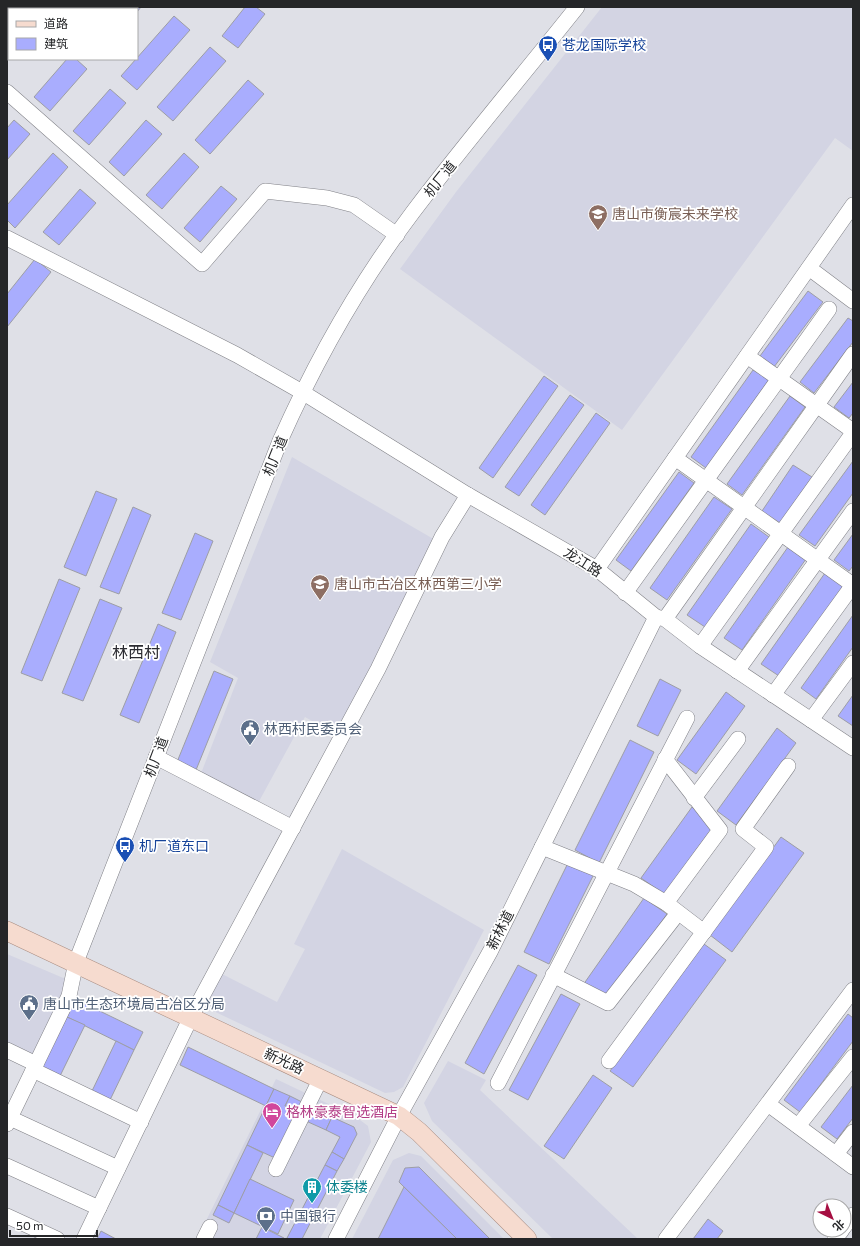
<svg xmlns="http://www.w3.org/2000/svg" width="860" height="1246" font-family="Commissioner,'Noto Sans SC',sans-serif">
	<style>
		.built { fill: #d3d4e3 }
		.building { fill: #a9adfe; stroke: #9d9ea5 }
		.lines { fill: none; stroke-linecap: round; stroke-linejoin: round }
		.minor-casing { stroke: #808187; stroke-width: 16 }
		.major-casing { stroke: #a98c80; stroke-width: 20 }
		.minor { stroke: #fff; stroke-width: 15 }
		.major { stroke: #f6dbcf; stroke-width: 19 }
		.labels { text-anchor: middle; stroke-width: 3.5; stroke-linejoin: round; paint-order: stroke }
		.transit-label { font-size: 14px; fill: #164399; stroke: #fff; text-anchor: start }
		.street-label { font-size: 14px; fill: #252628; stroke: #fff }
		.education-label { font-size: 14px; fill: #785e54; stroke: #fff; text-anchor: start }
		.service-label { font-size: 14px; fill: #4e5e75; stroke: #fff; text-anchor: start }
		.hotel-label { font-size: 14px; fill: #b23c85; stroke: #fff; text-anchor: start }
		.culture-label { font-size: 14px; fill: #0d838f; stroke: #fff; text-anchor: start }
		.quarter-label { font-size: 16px; fill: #2c2c32; stroke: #fff }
	</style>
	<rect width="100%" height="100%" fill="#dfe0e7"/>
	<g class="built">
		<polygon points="602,7 853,7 853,151 835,138 622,430 400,269 456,192"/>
		<polygon points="292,457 437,541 337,735 305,717 257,805 200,776 238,678 210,662"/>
		<polygon points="342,849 484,930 403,1087 394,1092 385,1093 205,1007 222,974 277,1002 305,949 294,944"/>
		<polygon points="7,954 68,980 31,1062 7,1051"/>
		<polygon points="448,1061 486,1080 480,1090 638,1239 553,1239 432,1121 424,1103"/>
		<polygon points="276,1079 356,1117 368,1126 371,1142 320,1239 197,1239"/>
		<polygon points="409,1153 421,1156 504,1239 352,1239 393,1160"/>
	</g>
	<g class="building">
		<polygon points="113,7 141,7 137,12 137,9 111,9"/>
		<polygon points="245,7 256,7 265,14 238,48 222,36"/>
		<polygon points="174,16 190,30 137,90 121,76"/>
		<polygon points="210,47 226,61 173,121 157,107"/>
		<polygon points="67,59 76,59 87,69 50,111 34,97"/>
		<polygon points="248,80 264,94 210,154 195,140"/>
		<polygon points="110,89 126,103 89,145 73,131"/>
		<polygon points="14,120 30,134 7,160 7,128"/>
		<polygon points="146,120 162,134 124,176 109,162"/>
		<polygon points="53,153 68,167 15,228 7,220 7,205"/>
		<polygon points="184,153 199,167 162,209 146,195"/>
		<polygon points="221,186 237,199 200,242 184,228"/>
		<polygon points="80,189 96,203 59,245 43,232"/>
		<polygon points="35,259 51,272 7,327 7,294"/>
		<polygon points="808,291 823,302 774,367 760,356"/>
		<polygon points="848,318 853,321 853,342 814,393 800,382"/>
		<polygon points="753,370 769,380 706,468 691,457"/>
		<polygon points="544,376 558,386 493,478 479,468"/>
		<polygon points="853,382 853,413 849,418 834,407"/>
		<polygon points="570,395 584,405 519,496 505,487"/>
		<polygon points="790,396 805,407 742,495 727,484"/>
		<polygon points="596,413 610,423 545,515 531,505"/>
		<polygon points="853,461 853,493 815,546 799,535"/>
		<polygon points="793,465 812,477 780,523 762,511"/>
		<polygon points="679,472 694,483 631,571 616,560"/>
		<polygon points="96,491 117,499 86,576 64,567"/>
		<polygon points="714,497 732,509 667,600 650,588"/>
		<polygon points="133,507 151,515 119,594 100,587"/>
		<polygon points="751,524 769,537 705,627 687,615"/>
		<polygon points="195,533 213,541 181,620 162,613"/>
		<polygon points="853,534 853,566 849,571 834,560"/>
		<polygon points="788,547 806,559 742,650 724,638"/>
		<polygon points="825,573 843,586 779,676 761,664"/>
		<polygon points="59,579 80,588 42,681 21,673"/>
		<polygon points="100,599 122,608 83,701 62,693"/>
		<polygon points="853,615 853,647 816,699 801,688"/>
		<polygon points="158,624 176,632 139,723 120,715"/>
		<polygon points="214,671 233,679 196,770 177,762"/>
		<polygon points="660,679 681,690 658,736 637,726"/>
		<polygon points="726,692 745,706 696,774 677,760"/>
		<polygon points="853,695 853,726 838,716"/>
		<polygon points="777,728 796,743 736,825 717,811"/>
		<polygon points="630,740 654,752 599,863 575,850"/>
		<polygon points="692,807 715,824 664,894 641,878"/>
		<polygon points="781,837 804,853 732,952 710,935"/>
		<polygon points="569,861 594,874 549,964 524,952"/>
		<polygon points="644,898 667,914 605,1001 583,985"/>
		<polygon points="704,944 726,960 633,1087 610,1071"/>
		<polygon points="518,965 537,975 484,1074 465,1063"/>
		<polygon points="561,994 580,1004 528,1100 509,1090"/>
		<polygon points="75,999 143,1032 134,1050 67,1017"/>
		<polygon points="848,1014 853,1018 853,1041 800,1112 784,1100"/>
		<polygon points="67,1017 85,1025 60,1076 42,1067"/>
		<polygon points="116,1041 134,1050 110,1100 92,1091"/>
		<polygon points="188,1047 274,1089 266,1106 180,1065"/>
		<polygon points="593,1075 612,1088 564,1159 544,1146"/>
		<polygon points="853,1085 853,1118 837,1139 821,1127"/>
		<polygon points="274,1089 290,1096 285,1106 297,1112 275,1158 247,1145"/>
		<polygon points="290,1096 306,1104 301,1114 285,1106"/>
		<polygon points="312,1107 332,1117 326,1130 306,1121"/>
		<polygon points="332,1117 354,1127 357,1134 344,1159 332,1152 340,1137 326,1130"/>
		<polygon points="247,1145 263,1153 234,1213 218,1205"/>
		<polygon points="332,1152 344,1159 337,1171 325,1165"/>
		<polygon points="325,1165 337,1171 302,1239 289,1239 287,1238"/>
		<polygon points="419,1167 490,1239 457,1239 399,1182 405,1168"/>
		<polygon points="250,1179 294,1200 278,1234 234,1213"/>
		<polygon points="404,1187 457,1239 378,1239"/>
		<polygon points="218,1205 234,1213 229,1223 213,1215"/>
		<polygon points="708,1219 723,1231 717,1239 693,1239"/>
		<polygon points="262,1227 284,1238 283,1239 256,1239"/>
		<polygon points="101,1231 116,1239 97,1239"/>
	</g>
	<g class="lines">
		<defs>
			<g id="minor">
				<polyline points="7,92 202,264 265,191 327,198 354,205 397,235"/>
				<polyline points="7,238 237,355 302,392 468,495 597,569 656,617 665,619 700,646 853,748"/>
				<polyline points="809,268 853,301"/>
				<polyline points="747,356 853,431"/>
				<polyline points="675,458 853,585"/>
				<polyline points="597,569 853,205"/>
				<polyline points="625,593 829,309"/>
				<polyline points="665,619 853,354"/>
				<polyline points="700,646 853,433"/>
				<polyline points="737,671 853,511"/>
				<polyline points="773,695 853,585"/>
				<polyline points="811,720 853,663"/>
				<polyline points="156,757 293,828"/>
				<polyline points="665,759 720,830 666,903"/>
				<polyline points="694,798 738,739"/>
				<polyline points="542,847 634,884 666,903 704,932"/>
				<polyline points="553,975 608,1003 678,913"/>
				<polyline points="7,1050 36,1064"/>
				<polyline points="609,1061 766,847 743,829 788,766"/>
				<polyline points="33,1070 141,1122"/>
				<polyline points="498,1083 687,718"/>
				<polyline points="768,1104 853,1167"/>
				<polyline points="10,1118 118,1168"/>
				<path d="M7 1124 69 996 76 962 280 441C316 360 360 282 413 212 466 142 523 75 577 7"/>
				<polyline points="798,1126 853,1057"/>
				<polyline points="836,1154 853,1132"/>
				<polyline points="7,1166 99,1208"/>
				<polyline points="276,1169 321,1078"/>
				<polyline points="7,1216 57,1239"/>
				<polyline points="844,1227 853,1215"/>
				<polyline points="84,1239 191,1017 378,669 442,537 468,495"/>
				<polyline points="204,1239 210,1227"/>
				<polyline points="336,1239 399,1116 491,950 656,617"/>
				<polyline points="666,1239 853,990"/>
				<polyline points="835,1239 842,1230"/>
			</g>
			<polyline id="major" points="7,931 399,1116 419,1132 527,1239"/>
		</defs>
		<use href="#minor" class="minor-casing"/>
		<use href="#major" class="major-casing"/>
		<use href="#minor" class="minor"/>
		<use href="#major" class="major"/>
	</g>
	<defs>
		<symbol id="bus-pin" viewBox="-11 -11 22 30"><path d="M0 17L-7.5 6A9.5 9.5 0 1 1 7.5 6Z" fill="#1a4fb4" stroke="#fff"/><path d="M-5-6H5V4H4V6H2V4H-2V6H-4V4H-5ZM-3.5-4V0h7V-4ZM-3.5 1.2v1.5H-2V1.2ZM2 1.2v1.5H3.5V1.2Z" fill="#fff"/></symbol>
		<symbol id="school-pin" viewBox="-11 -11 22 30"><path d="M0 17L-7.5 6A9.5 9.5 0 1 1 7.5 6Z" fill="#8d6e63" stroke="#fff"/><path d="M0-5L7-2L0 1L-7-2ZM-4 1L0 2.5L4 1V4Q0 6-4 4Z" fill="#fff"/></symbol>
		<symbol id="civic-pin" viewBox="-11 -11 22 30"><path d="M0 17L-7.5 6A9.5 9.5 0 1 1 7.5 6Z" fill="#5c6f8a" stroke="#fff"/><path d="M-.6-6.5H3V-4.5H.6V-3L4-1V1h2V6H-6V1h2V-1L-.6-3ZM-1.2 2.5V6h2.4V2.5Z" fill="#fff"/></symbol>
		<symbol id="hotel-pin" viewBox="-11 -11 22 30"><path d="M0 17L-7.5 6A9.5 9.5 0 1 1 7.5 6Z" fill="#d1479c" stroke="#fff"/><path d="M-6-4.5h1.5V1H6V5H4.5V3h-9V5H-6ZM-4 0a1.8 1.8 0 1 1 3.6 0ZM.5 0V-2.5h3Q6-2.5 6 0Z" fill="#fff"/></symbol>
		<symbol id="building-pin" viewBox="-11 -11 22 30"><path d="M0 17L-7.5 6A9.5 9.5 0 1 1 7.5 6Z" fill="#0f9aa8" stroke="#fff"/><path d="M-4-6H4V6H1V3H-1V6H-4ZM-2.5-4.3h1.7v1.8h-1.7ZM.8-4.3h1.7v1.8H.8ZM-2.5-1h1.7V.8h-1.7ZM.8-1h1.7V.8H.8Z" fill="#fff"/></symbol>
		<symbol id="bank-pin" viewBox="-11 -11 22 30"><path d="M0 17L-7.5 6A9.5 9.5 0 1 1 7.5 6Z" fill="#5c6f8a" stroke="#fff"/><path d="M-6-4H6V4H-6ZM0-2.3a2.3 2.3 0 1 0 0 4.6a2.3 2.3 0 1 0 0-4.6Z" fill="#fff"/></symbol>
	</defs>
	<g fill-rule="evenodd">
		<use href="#bus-pin" x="537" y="34" width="22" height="30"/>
		<use href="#school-pin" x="587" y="203" width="22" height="30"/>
		<use href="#school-pin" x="309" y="573" width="22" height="30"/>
		<use href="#civic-pin" x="239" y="718" width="22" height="30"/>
		<use href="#bus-pin" x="114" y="835" width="22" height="30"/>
		<use href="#civic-pin" x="18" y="993" width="22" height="30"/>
		<use href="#hotel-pin" x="261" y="1101" width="22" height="30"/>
		<use href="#building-pin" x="301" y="1176" width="22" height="30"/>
		<use href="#bank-pin" x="255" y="1205" width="22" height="30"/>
	</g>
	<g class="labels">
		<g class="transit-label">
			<text x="562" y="50">苍龙国际学校</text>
			<text x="139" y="851">机厂道东口</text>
		</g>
		<g class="street-label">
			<text transform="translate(440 179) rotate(-51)" y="5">机厂道</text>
			<text transform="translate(275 456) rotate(-68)" y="5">机厂道</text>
			<text transform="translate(583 562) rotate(32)" y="5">龙江路</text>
			<text transform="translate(156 757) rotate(-69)" y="5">机厂道</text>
			<text transform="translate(500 930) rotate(-63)" y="5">新林道</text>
			<text transform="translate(284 1061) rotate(25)" y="5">新光路</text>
		</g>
		<g class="education-label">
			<text x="612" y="219">唐山市衡宸未来学校</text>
			<text x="334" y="589">唐山市古冶区林西第三小学</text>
		</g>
		<g class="service-label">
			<text x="264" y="734">林西村民委员会</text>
			<text x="43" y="1009">唐山市生态环境局古冶区分局</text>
			<text x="280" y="1221">中国银行</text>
		</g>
		<g class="hotel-label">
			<text x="286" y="1117">格林豪泰智选酒店</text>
		</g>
		<g class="culture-label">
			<text x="326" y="1192">体委楼</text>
		</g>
		<g class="quarter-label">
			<text x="136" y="658">林西村</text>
		</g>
	</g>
	<rect width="860" height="1246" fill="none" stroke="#252628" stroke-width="16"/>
	<rect x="8" y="8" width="130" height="52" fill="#ffffff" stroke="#a8a8a9"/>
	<rect x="16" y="21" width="20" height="6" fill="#f6dbcf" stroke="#a8a8a9"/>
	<text x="44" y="28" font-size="12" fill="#252628">道路</text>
	<rect x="16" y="38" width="20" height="12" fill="#a9adfe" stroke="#a8a8a9"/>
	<text x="44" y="48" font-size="12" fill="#252628">建筑</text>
	<g transform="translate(832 1218) rotate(137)"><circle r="19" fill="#ffffff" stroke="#a8a8a9"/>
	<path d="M0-3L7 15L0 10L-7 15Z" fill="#a60e41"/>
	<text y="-6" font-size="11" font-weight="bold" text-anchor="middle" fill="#252628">北</text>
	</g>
	<path d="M10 1230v6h87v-6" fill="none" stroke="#252628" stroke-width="2"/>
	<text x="16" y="1230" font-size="12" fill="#252628" stroke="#ffffff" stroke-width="3" paint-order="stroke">50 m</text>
</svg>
